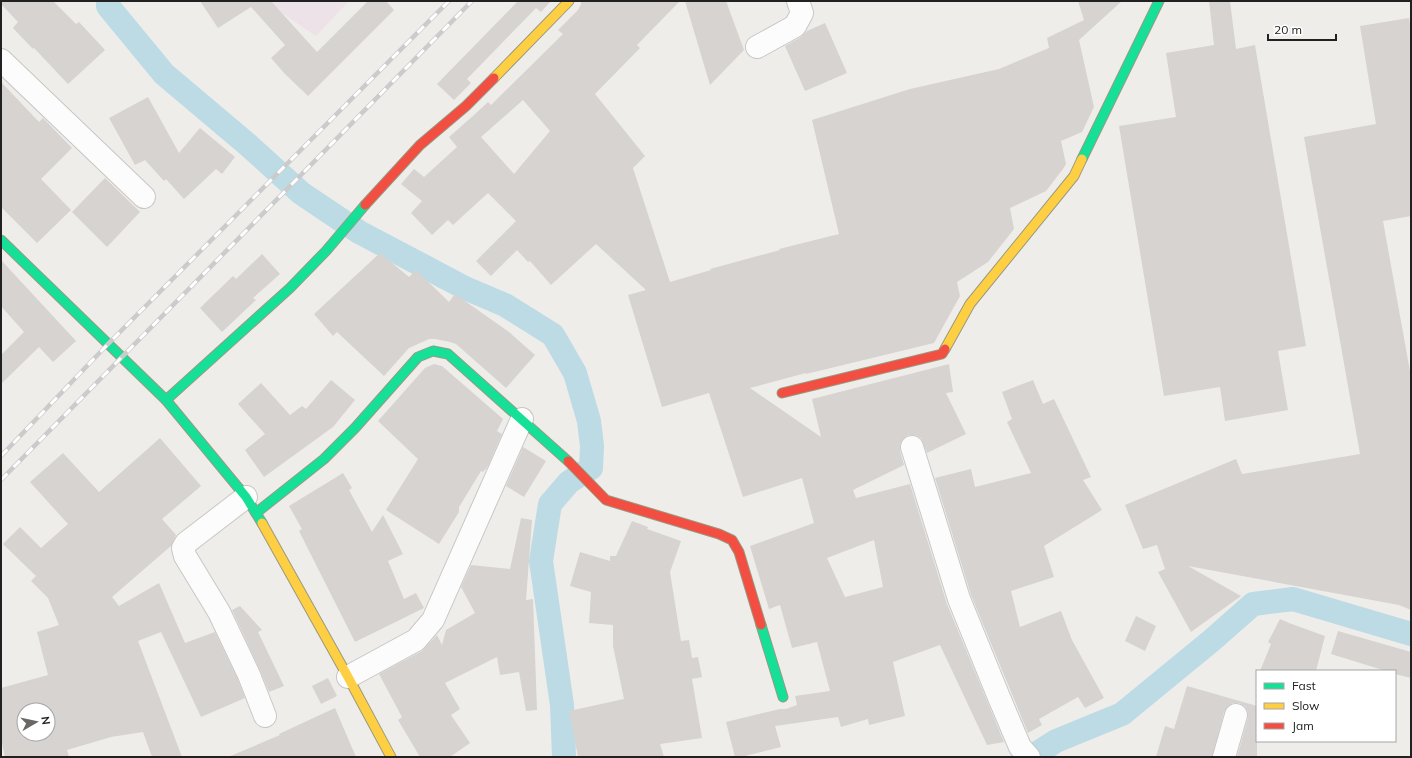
<svg xmlns="http://www.w3.org/2000/svg" width="1412" height="758" font-family="Mulish,sans-serif">
	<style>
		.industrial { fill: #ede2e8 }
		.lines { fill: none; stroke-linecap: round; stroke-linejoin: round }
		.canal { stroke: #bcdbe4; stroke-width: 24 }
		.building { fill: #d6d3d1; fill-rule: evenodd }
		.street-casing { stroke: #c8c7c6; stroke-width: 24 }
		.fast-casing { stroke: #989a80; stroke-width: 11 }
		.slow-casing { stroke: #989a80; stroke-width: 11 }
		.jam-casing { stroke: #989a80; stroke-width: 11 }
		.street { stroke: #fdfcfc; stroke-width: 22 }
		.fast { stroke: #16e098; stroke-width: 9 }
		.slow { stroke: #ffcf43; stroke-width: 9 }
		.jam { stroke: #f24e42; stroke-width: 9 }
		.rail-casing { stroke: #cbcbcb; stroke-width: 4.5 }
		.rail { stroke: #fff; stroke-width: 3; stroke-dasharray: 9; stroke-linecap: butt }
	</style>
	<rect width="100%" height="100%" fill="#efedea"/>
	<polygon class="industrial" points="268,1 349,1 316,36 270,5"/>
	<g class="lines">
		<g class="canal">
			<polyline points="108,1 108,6 164,74 247,144 301,193 359,232 465,288 505,305 553,335 575,373 589,421 592,446 591,468 569,482 550,504 541,561 562,705 564,757"/>
			<polyline points="1031,757 1056,741 1122,714 1211,641 1253,604 1293,599 1411,634"/>
		</g>
	</g>
	<g class="building">
		<polygon points="1,1 53,1 76,24 79,22 105,50 68,84 34,48 33,49 13,28 18,22 1,4"/>
		<polygon points="200,1 271,1 317,52 368,1 386,1 394,10 308,96 285,74 271,58 285,45 251,7 218,28"/>
		<polygon points="518,1 551,1 541,12 536,8 467,79 471,83 454,100 437,84"/>
		<path d="M581 1H680L637 45 640 48 595 94 645 156 633 168 670 282 711 270 710 269 780 250 779 249 839 234 812 120 910 89 999 69 1049 48 1047 38 1084 20 1078 1H1122L1079 40 1094 107 1082 132 1061 141 1066 164 1063 169 1046 191 1010 208 1014 229 988 262 957 282 960 296 934 343 806 374V373L750 388 821 437 812 399 949 364 953 392 946 393 966 434 927 453 921 438 915 435H908L903 439 900 445V451L904 465 853 490 856 498 910 484 947 604 1004 742 987 745 940 645 893 662 905 716 869 725 868 719 841 727 838 717 775 726 781 747 741 757H735L726 722 780 709H786L797 705 795 696 830 691 817 642 792 648 780 605 769 609 750 546 814 523 802 478 743 497 709 393 662 407 628 295 646 290 596 244 551 285 530 261 528 262 517 250 491 276 476 261 516 221 488 193 453 225 448 220 432 235 411 213 422 201 401 184 414 169 424 177 457 147 449 137 474 115 488 102 491 105 563 34 558 30 578 10 581 4ZM523 100 550 131 514 174 481 137ZM874 540 883 587 845 597 827 558Z"/>
		<polygon points="685,1 726,1 744,50 710,85"/>
		<polygon points="1209,1 1230,1 1236,49 1255,45 1306,346 1278,351 1288,410 1225,421 1220,387 1164,396 1119,126 1176,117 1166,53 1214,45"/>
		<polygon points="1409,18 1411,29 1411,216 1383,221 1411,377 1411,610 1399,605 1188,566 1241,596 1191,632 1158,572 1165,569 1157,545 1143,549 1125,505 1236,459 1242,474 1360,454 1304,137 1376,124 1360,26"/>
		<polygon points="825,23 847,73 805,91 785,46 801,37 807,31"/>
		<polygon points="1,82 39,122 43,118 72,148 41,179 71,210 37,243 1,207"/>
		<polygon points="148,97 179,153 200,128 235,157 222,174 216,169 184,199 166,179 164,181 145,160 135,165 109,118"/>
		<polygon points="105,178 140,212 107,247 72,212"/>
		<polygon points="380,253 409,277 416,270 449,302 455,294 509,332 535,355 506,388 456,344 450,342 435,339 429,339 409,348 384,376 337,332 333,336 314,314"/>
		<polygon points="262,254 280,274 253,298 256,300 222,332 200,308 233,276 236,279"/>
		<polygon points="1,260 76,341 53,362 39,347 1,384 1,355 24,332 1,306"/>
		<polygon points="434,364 442,366 503,419 497,431 502,434 488,466 483,472 481,471 459,507 459,512 439,544 386,510 418,459 378,421 425,368"/>
		<polygon points="331,380 355,400 333,427 264,477 245,450 265,434 238,404 261,383 290,415 302,406 306,409"/>
		<polygon points="1033,380 1043,404 1054,399 1091,477 1083,480 1102,510 1044,546 1054,577 1011,591 1020,627 1061,611 1072,640 1104,698 1085,708 1078,697 1039,719 1042,725 1028,733 971,595 935,478 971,469 975,487 1031,473 1007,422 1012,419 1002,392"/>
		<path d="M160 438 201 486 162 519 176 535 172 545 112 597 119 606 159 583 185 643 215 632 238 680 245 698 201 717 161 632 138 641 182 757H152L143 732 111 737 67 750 69 757H5L1 739V688L48 675 37 632 59 625 48 598 31 581 36 576 3 544 20 527 41 548 68 524 30 482 63 453 99 492ZM24 710H48V734H24Z"/>
		<polygon points="523,447 546,461 524,497 506,486"/>
		<polygon points="343,473 352,488 349,490 372,532 383,515 403,554 388,561 404,599 416,593 424,608 355,642 299,531 302,529 289,506"/>
		<polygon points="521,518 532,520 526,600 533,599 537,710 526,711 519,672 500,675 497,657 445,683 460,709 451,715 470,743 450,757 420,757 398,720 402,717 379,674 422,651 437,635 442,645 446,630 475,613 461,587 471,565 510,569"/>
		<polygon points="632,521 648,527 647,529 681,541 670,572 681,641 689,640 692,658 698,657 702,677 692,679 702,738 660,744 664,757 578,757 569,711 624,699 613,646 613,625 589,623 591,592 570,586 580,552 610,561 610,556 616,556"/>
		<polygon points="240,606 262,630 258,632 284,686 269,692 260,670 232,610"/>
		<polygon points="1136,616 1156,626 1145,651 1125,641"/>
		<polygon points="1280,619 1289,623 1325,636 1316,671 1260,671 1271,644 1268,642"/>
		<polygon points="1338,631 1411,652 1411,678 1395,674 1395,671 1386,671 1331,654"/>
		<polygon points="328,678 337,696 321,704 312,686"/>
		<polygon points="1187,686 1257,706 1257,757 1237,757 1248,718 1248,712 1245,706 1239,703 1233,703 1228,706 1224,712 1212,757 1156,757 1165,726 1174,729"/>
		<polygon points="335,708 356,757 228,757 280,735 279,734"/>
	</g>
	<g class="lines">
		<defs>
			<g id="street">
				<polyline points="757,47 795,26 802,13 798,1"/>
				<polyline points="1,60 144,197"/>
				<polyline points="912,447 959,599 998,695 1020,747 1029,757"/>
				<polyline points="246,497 186,543 183,548 185,556 219,612 249,675 265,716"/>
				<polyline points="348,677 416,640 433,620 522,419"/>
				<polyline points="1224,757 1236,715"/>
			</g>
			<g id="fast">
				<polyline points="1082,159 1159,1"/>
				<polyline points="1,240 166,400 246,497 262,523"/>
				<polyline points="166,400 290,288 326,251 365,205"/>
				<polyline points="256,513 324,459 355,428 418,357 433,351 448,354 568,461"/>
				<polyline points="761,625 783,697"/>
			</g>
			<g id="slow">
				<polyline points="494,78 569,1"/>
				<polyline points="945,349 970,304 1074,176 1082,159"/>
				<polyline points="262,523 348,677 391,757"/>
			</g>
			<g id="jam">
				<polyline points="365,205 420,145 466,106 494,78"/>
				<polyline points="782,393 942,354 945,349"/>
				<polyline points="568,461 606,500 719,534 732,540 739,552 761,625"/>
			</g>
		</defs>
		<use href="#street" class="street-casing"/>
		<use href="#fast" class="fast-casing"/>
		<use href="#slow" class="slow-casing"/>
		<use href="#jam" class="jam-casing"/>
		<use href="#street" class="street"/>
		<use href="#fast" class="fast"/>
		<use href="#slow" class="slow"/>
		<use href="#jam" class="jam"/>
		<defs>
			<g id="rail">
				<polyline points="1,456 108,344 449,1"/>
				<polyline points="1,480 472,1"/>
			</g>
		</defs>
		<use href="#rail" class="rail-casing"/>
		<use href="#rail" class="rail"/>
	</g>
	<rect width="1412" height="758" fill="none" stroke="#212121" stroke-width="4"/>
	<rect x="1256" y="670" width="140" height="72" fill="#ffffff" stroke="#a6a6a6"/>
	<rect x="1264" y="683" width="20" height="6" fill="#16e098" stroke="#a6a6a6"/>
	<text x="1292" y="690" font-size="12" fill="#212121">Fast</text>
	<rect x="1264" y="703" width="20" height="6" fill="#ffcf43" stroke="#a6a6a6"/>
	<text x="1292" y="710" font-size="12" fill="#212121">Slow</text>
	<rect x="1264" y="723" width="20" height="6" fill="#f24e42" stroke="#a6a6a6"/>
	<text x="1292" y="730" font-size="12" fill="#212121">Jam</text>
	<g transform="translate(36 722) rotate(81)"><circle r="19" fill="#ffffff" stroke="#a6a6a6"/>
	<path d="M0-3L7 15L0 10L-7 15Z" fill="#696867"/>
	<text y="-6" font-size="11" font-weight="bold" text-anchor="middle" fill="#212121">N</text>
	</g>
	<path d="M1268 34v6h68v-6" fill="none" stroke="#212121" stroke-width="2"/>
	<text x="1274" y="34" font-size="12" fill="#212121" stroke="#ffffff" stroke-width="3" paint-order="stroke">20 m</text>
</svg>
